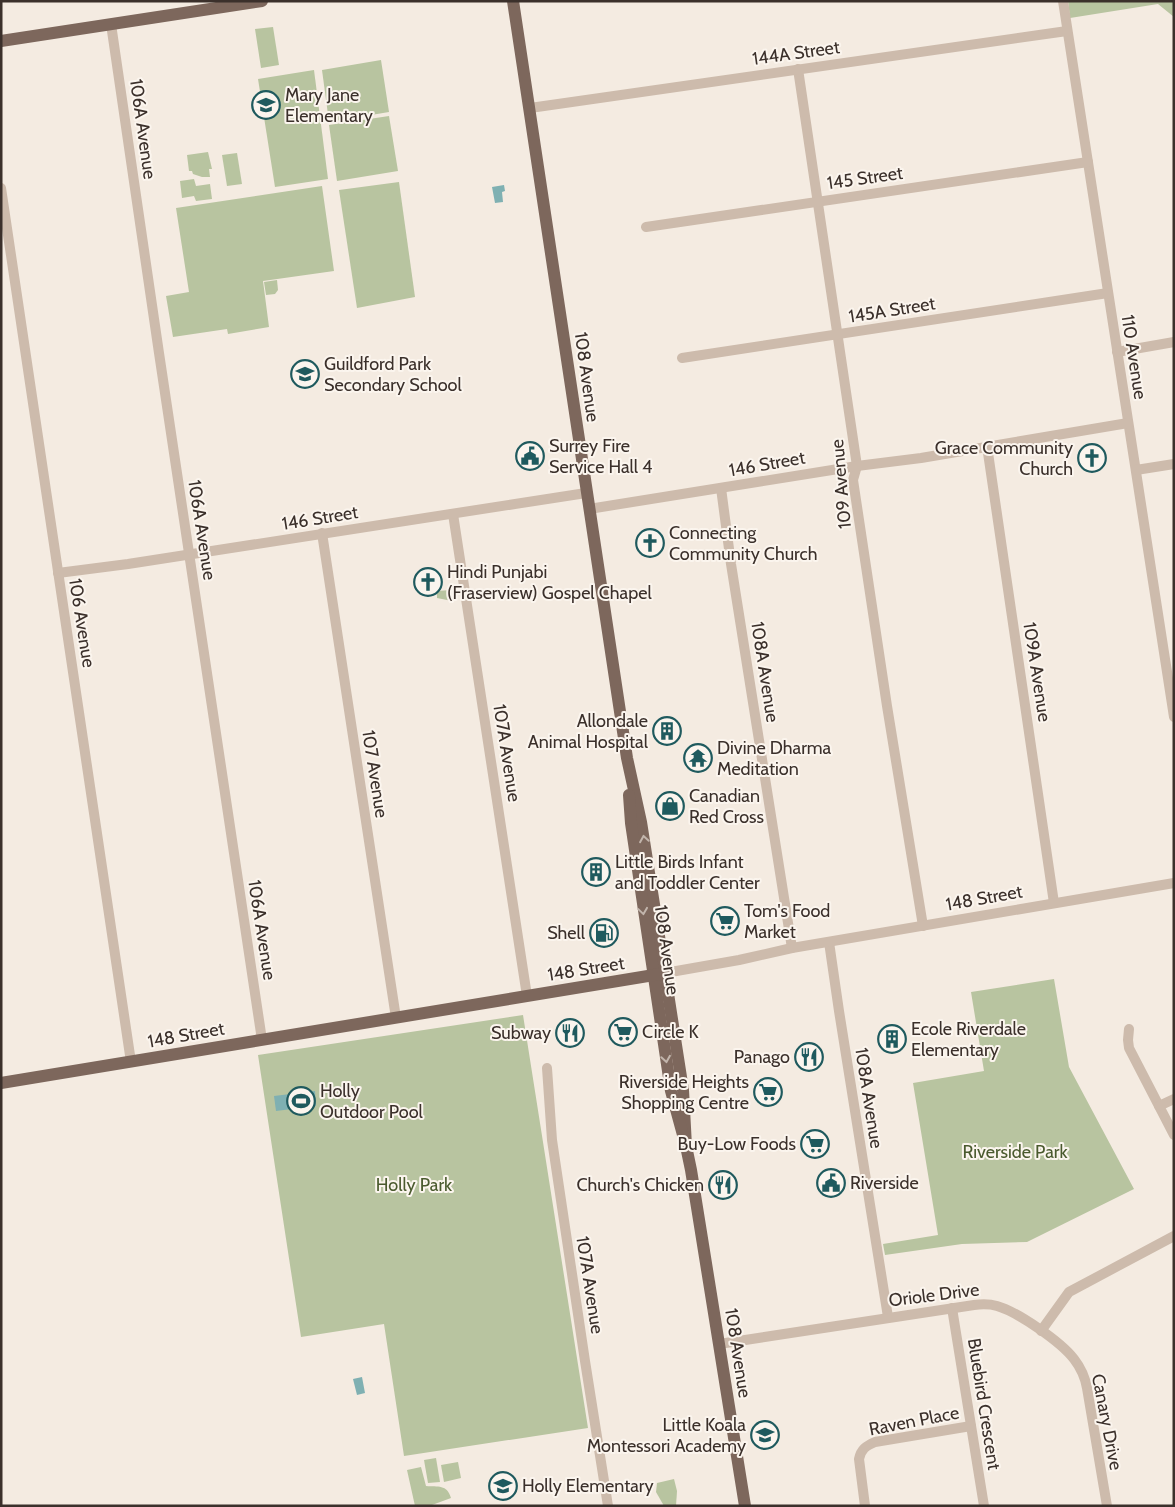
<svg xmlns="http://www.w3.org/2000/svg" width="1175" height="1507" font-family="Cabin,sans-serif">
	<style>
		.green { fill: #b8c4a0 }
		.water { fill: #7fb0b2 }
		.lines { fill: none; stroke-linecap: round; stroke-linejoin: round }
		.minor { stroke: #cdbbac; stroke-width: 10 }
		.major { stroke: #7d675c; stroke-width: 12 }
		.oneway { stroke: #c2b5ac }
		.labels { text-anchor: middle; stroke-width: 4; stroke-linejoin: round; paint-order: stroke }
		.street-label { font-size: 18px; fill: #3b302b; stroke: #fbf5ee }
		.poi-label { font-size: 18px; fill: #3b302b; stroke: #fbf5ee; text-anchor: start }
		.park-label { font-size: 18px; fill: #4a5a2e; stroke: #fbf5ee }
	</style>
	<rect width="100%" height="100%" fill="#f4ebe1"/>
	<g class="green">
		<polygon points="1068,1 1174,1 1174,17 1158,4 1070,18"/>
		<polygon points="273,27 279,65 261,68 255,29"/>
		<polygon points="381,60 389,112 329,122 322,70"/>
		<polygon points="314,70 328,179 275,187 258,79"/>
		<polygon points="389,116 398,171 337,181 329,125"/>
		<polygon points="208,152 212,169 209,169 210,177 202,177 193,174 192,171 189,171 187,155"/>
		<polygon points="237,153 242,184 227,186 222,155"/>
		<polygon points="194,179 196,186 210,184 212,199 196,201 194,196 182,198 180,181"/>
		<polygon points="399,182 415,297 357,308 339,190"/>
		<polygon points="322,186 334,271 263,281 269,327 228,334 227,329 173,337 166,296 189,292 176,208"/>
		<polygon points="277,280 278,290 275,294 266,295 264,282"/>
		<polygon points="451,590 452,601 437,598 437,591"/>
		<polygon points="1054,979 1069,1067 1134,1189 1027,1242 962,1244 885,1255 883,1244 938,1235 913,1083 984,1071 971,992"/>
		<polygon points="523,1015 588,1428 404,1456 384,1324 301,1337 258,1055"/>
		<polygon points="436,1458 440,1482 428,1483 424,1460"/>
		<polygon points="458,1462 461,1478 444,1482 441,1465"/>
		<path d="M421 1467 426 1486C438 1487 447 1484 451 1498L432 1505 415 1506 407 1470Z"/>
		<polygon points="674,1479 677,1491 676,1506 664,1506 656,1492 657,1483"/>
	</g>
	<g class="water">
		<polygon points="504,185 505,191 502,192 503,202 495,203 492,187"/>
		<polygon points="315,1091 316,1106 276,1111 274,1096"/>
		<polygon points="362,1377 365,1393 357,1395 353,1379"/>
	</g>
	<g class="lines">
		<g class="minor">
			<polyline points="1063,1 1174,717"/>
			<polyline points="111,24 159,353 262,1040"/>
			<polyline points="798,69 857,466 853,480 887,706 923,926"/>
			<polyline points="530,108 1067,31"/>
			<polyline points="1,188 131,1062"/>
			<polyline points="646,227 1088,162"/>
			<polyline points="1117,352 1174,342"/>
			<polyline points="682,358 1108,293"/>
			<polyline points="987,446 1054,903"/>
			<polyline points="1136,470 1174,464"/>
			<polyline points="721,488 731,564 792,948"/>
			<polyline points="589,509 857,466 921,458 1128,423"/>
			<polyline points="453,514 527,996"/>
			<polyline points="322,533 396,1018"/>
			<polyline points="58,573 128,564 586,493"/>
			<polyline points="829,942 839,1011 888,1317"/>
			<polyline points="665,973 739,960 792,948 1174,883"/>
			<polyline points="1129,1029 1128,1040 1129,1048 1174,1135"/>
			<polyline points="547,1068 552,1140 585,1361 608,1506"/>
			<polyline points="1159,1106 1174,1099"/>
			<polyline points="952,1308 984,1506"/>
			<polyline points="1041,1331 1069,1292 1174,1236"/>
			<path d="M719 1344 974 1305C982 1304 990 1304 997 1306 1018 1312 1061 1342 1074 1359 1081 1368 1085 1377 1087 1388L1107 1506"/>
			<path d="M865 1506 859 1459C861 1449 866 1446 875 1442L971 1426"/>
		</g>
		<g class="major">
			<polyline points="513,1 627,758 641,822 667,987 683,1090 686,1146"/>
			<polyline points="1,41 262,1"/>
			<polyline points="629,795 631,823 671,1091 686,1146 691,1170 745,1506"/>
			<polyline points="1,1083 660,974"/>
		</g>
	</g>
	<defs><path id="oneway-chevron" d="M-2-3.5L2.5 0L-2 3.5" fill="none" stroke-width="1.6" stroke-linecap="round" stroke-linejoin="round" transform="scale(1.25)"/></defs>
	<g class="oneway">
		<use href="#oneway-chevron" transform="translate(644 839) rotate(-99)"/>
		<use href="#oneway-chevron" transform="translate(643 911) rotate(82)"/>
		<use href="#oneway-chevron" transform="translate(666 1059) rotate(81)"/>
	</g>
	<defs>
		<symbol id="school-ring" viewBox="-11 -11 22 22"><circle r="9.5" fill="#fbf5ee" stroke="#1f5a5e" stroke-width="1.5"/><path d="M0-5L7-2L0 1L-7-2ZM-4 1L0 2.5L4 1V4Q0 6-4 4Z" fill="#1f5a5e"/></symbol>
		<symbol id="civic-ring" viewBox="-11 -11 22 22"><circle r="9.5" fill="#fbf5ee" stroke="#1f5a5e" stroke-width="1.5"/><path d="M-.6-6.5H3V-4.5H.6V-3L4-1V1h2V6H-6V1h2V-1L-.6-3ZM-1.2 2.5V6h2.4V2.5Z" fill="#1f5a5e"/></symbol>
		<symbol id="church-ring" viewBox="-11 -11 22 22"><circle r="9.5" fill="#fbf5ee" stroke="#1f5a5e" stroke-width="1.5"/><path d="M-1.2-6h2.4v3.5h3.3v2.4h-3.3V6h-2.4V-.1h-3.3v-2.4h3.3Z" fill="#1f5a5e"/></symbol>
		<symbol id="building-ring" viewBox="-11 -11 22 22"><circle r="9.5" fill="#fbf5ee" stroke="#1f5a5e" stroke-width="1.5"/><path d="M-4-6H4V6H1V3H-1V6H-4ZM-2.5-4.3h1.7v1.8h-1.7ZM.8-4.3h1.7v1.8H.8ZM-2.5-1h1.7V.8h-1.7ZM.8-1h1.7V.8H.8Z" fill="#1f5a5e"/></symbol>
		<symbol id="temple-ring" viewBox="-11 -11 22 22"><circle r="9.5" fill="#fbf5ee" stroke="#1f5a5e" stroke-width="1.5"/><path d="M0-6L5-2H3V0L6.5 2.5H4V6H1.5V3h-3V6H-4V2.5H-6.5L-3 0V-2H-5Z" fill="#1f5a5e"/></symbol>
		<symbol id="shop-ring" viewBox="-11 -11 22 22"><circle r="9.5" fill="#fbf5ee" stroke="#1f5a5e" stroke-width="1.5"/><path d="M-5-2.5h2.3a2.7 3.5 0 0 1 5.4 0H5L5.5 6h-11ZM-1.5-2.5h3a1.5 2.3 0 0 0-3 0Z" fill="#1f5a5e"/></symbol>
		<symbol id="supermarket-ring" viewBox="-11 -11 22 22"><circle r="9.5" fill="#fbf5ee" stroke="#1f5a5e" stroke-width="1.5"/><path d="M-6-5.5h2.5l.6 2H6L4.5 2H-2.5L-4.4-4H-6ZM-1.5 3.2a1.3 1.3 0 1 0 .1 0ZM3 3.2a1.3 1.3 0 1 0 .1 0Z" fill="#1f5a5e"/></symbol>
		<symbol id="fuel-ring" viewBox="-11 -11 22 22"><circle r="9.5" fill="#fbf5ee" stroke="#1f5a5e" stroke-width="1.5"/><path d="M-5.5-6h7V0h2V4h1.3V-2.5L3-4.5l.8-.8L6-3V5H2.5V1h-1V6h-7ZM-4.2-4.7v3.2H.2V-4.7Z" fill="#1f5a5e"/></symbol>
		<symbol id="restaurant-ring" viewBox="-11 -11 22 22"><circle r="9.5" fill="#fbf5ee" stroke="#1f5a5e" stroke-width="1.5"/><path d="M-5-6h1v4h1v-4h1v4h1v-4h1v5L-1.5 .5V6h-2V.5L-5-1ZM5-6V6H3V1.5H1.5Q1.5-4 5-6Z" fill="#1f5a5e"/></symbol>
		<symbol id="stadium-ring" viewBox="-11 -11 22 22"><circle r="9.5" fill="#fbf5ee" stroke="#1f5a5e" stroke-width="1.5"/><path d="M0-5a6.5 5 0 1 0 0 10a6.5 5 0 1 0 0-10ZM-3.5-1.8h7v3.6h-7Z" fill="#1f5a5e"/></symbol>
	</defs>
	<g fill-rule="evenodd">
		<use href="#school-ring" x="250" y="89" width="32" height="32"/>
		<use href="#school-ring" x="289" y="358" width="32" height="32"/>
		<use href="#civic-ring" x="514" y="440" width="32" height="32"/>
		<use href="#church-ring" x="1076" y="442" width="32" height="32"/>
		<use href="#church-ring" x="634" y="527" width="32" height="32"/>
		<use href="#church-ring" x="412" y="566" width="32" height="32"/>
		<use href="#building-ring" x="651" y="715" width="32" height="32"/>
		<use href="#temple-ring" x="682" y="742" width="32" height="32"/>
		<use href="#shop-ring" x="654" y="790" width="32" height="32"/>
		<use href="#building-ring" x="580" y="856" width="32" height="32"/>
		<use href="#supermarket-ring" x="709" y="905" width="32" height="32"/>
		<use href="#fuel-ring" x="588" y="917" width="32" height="32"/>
		<use href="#supermarket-ring" x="607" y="1016" width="32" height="32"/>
		<use href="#restaurant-ring" x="554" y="1017" width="32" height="32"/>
		<use href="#building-ring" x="876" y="1023" width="32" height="32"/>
		<use href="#restaurant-ring" x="793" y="1041" width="32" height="32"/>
		<use href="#supermarket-ring" x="752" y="1076" width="32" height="32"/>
		<use href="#stadium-ring" x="285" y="1085" width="32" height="32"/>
		<use href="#supermarket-ring" x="799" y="1128" width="32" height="32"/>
		<use href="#civic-ring" x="815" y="1167" width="32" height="32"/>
		<use href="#restaurant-ring" x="707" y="1169" width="32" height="32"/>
		<use href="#school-ring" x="749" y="1419" width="32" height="32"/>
		<use href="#school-ring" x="487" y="1470" width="32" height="32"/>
	</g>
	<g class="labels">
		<g class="street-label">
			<text transform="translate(796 53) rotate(-8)" y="6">144A Street</text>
			<text transform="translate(143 129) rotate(82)" y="6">106A Avenue</text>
			<text transform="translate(865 178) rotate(-8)" y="6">145 Street</text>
			<text transform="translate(892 310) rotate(-9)" y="6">145A Street</text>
			<text transform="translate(1134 357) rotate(81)" y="6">110 Avenue</text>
			<text transform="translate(587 377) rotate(82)" y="6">108 Avenue</text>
			<text transform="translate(767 464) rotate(-10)" y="6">146 Street</text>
			<text transform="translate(841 484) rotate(-95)" y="6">109 Avenue</text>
			<text transform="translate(320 518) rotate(-9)" y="6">146 Street</text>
			<text transform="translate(202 530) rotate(81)" y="6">106A Avenue</text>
			<text transform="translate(82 623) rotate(81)" y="6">106 Avenue</text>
			<text transform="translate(765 672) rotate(81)" y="6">108A Avenue</text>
			<text transform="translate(1037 672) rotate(81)" y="6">109A Avenue</text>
			<text transform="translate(507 753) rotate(81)" y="6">107A Avenue</text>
			<text transform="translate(375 774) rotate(81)" y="6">107 Avenue</text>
			<text transform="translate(984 898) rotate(-10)" y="6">148 Street</text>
			<text transform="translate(262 930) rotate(81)" y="6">106A Avenue</text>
			<text transform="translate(667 950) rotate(82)" y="6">108 Avenue</text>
			<text transform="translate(586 969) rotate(-9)" y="6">148 Street</text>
			<text transform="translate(186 1035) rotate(-10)" y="6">148 Street</text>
			<text transform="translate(869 1098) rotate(81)" y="6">108A Avenue</text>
			<text transform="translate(590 1285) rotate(81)" y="6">107A Avenue</text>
			<text transform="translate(934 1295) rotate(-7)" y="6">Oriole Drive</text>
			<text transform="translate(738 1353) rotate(81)" y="6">108 Avenue</text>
			<text transform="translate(984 1404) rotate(81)" y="6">Bluebird Crescent</text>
			<text transform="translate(914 1421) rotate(-11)" y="6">Raven Place</text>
			<text transform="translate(1107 1422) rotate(79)" y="6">Canary Drive</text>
		</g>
		<g class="poi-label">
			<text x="285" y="101">Mary Jane<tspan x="285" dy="21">Elementary</tspan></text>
			<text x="324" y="370">Guildford Park<tspan x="324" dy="21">Secondary School</tspan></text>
			<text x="549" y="452">Surrey Fire<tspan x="549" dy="21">Service Hall 4</tspan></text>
			<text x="1073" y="454" text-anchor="end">Grace Community<tspan x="1073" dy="21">Church</tspan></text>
			<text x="669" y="539">Connecting<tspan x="669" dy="21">Community Church</tspan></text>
			<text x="447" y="578">Hindi Punjabi<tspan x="447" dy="21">(Fraserview) Gospel Chapel</tspan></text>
			<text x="648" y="727" text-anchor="end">Allondale<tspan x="648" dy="21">Animal Hospital</tspan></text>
			<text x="717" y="754">Divine Dharma<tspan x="717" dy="21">Meditation</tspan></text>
			<text x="689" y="802">Canadian<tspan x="689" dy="21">Red Cross</tspan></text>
			<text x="615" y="868">Little Birds Infant<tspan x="615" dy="21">and Toddler Center</tspan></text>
			<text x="744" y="917">Tom's Food<tspan x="744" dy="21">Market</tspan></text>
			<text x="585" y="939" text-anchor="end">Shell</text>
			<text x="911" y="1035">Ecole Riverdale<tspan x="911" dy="21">Elementary</tspan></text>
			<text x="642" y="1038">Circle K</text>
			<text x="551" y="1039" text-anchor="end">Subway</text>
			<text x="790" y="1063" text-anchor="end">Panago</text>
			<text x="749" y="1088" text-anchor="end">Riverside Heights<tspan x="749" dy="21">Shopping Centre</tspan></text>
			<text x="320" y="1097">Holly<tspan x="320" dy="21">Outdoor Pool</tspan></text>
			<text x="796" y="1150" text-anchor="end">Buy-Low Foods</text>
			<text x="850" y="1189">Riverside</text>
			<text x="704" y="1191" text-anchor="end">Church's Chicken</text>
			<text x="746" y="1431" text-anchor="end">Little Koala<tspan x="746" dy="21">Montessori Academy</tspan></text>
			<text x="522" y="1492">Holly Elementary</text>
		</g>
		<g class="park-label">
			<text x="1015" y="1158">Riverside Park</text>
			<text x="414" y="1191">Holly Park</text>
		</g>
	</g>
	<rect width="1175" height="1507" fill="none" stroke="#3b302b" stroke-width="5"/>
</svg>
